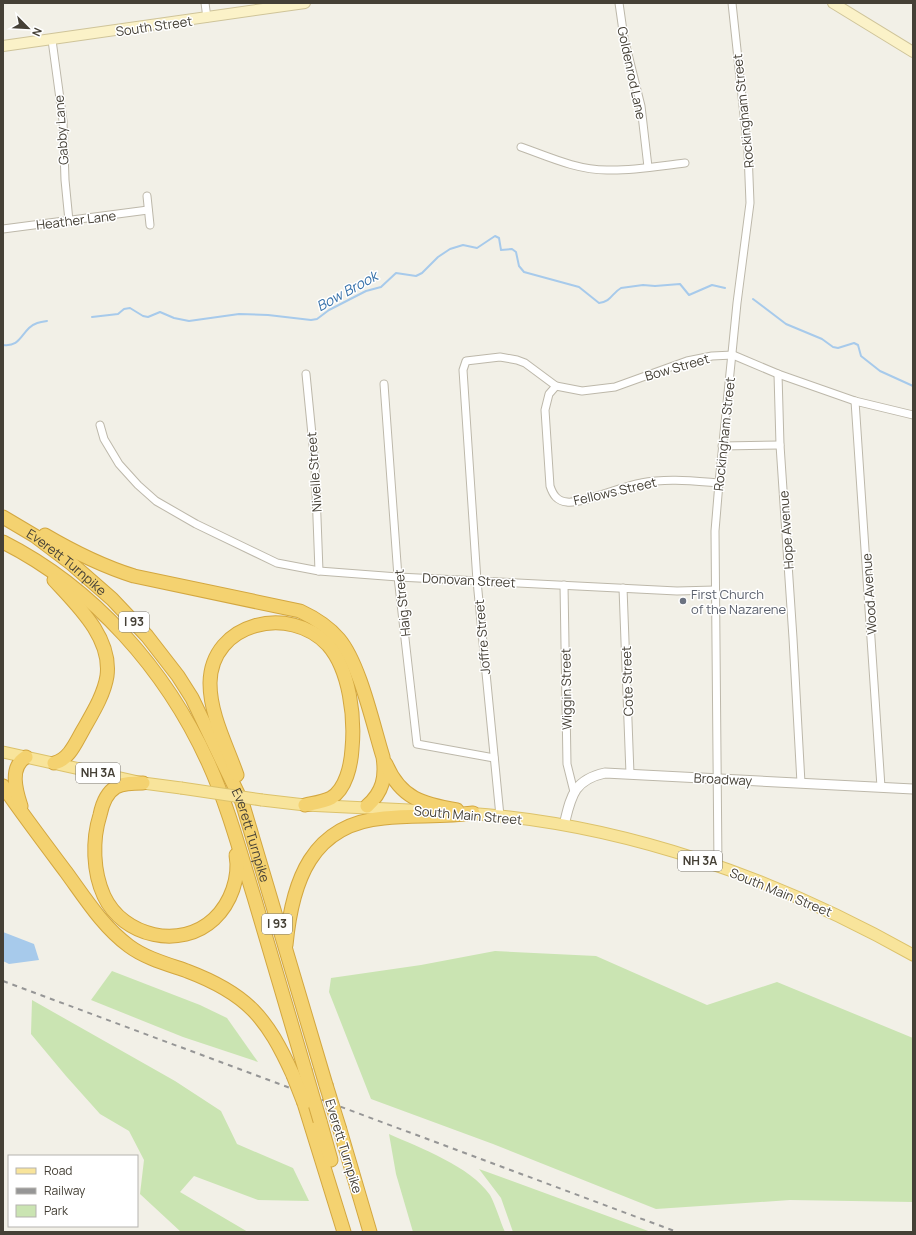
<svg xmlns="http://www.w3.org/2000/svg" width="916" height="1235" font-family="Manrope,sans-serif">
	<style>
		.green { fill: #cae4b2 }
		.water { fill: #a7caeb }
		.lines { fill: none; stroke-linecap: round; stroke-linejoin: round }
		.stream { stroke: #a7caeb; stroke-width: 2 }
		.minor-casing { stroke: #bdb8aa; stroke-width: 9 }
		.tertiary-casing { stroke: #bdb8aa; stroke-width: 11 }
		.secondary-casing { stroke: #cfc499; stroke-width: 12 }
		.primary-casing { stroke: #dcc26b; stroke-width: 13 }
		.motorway-casing { stroke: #d3a740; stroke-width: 15 }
		.minor { stroke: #fff; stroke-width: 7 }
		.tertiary { stroke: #fff; stroke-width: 9 }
		.secondary { stroke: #fbf2c8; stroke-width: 10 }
		.primary { stroke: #f8e49b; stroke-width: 11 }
		.motorway { stroke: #f4d270; stroke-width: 13 }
		.rail { stroke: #969696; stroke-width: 2; stroke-dasharray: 5 5; stroke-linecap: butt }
		.primary-bridge-casing { stroke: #dcc26b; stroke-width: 13; stroke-linecap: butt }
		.motorway-bridge-casing { stroke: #d3a740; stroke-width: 15; stroke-linecap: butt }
		.primary-bridge { stroke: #f8e49b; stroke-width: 11 }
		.motorway-bridge { stroke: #f4d270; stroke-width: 13 }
		.worship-dot { fill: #6b7280; stroke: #fff; stroke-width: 1.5 }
		.labels { text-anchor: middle; stroke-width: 3; stroke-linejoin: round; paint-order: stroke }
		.shield { fill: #fff; stroke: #7d7972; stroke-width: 1 }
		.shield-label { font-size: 12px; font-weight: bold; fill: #454036 }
		.street-label { font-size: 13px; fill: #454036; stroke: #fff }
		.worship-label { font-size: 13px; fill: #5b616d; stroke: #fff; text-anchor: start }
		.water-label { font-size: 14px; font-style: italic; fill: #3671aa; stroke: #fff }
	</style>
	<rect width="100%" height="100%" fill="#f2f0e7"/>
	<g class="green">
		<polygon points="495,951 596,956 707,1005 777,982 913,1038 913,1202 790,1200 656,1209 493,1144 371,1099 329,992 331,978 421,965"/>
		<polygon points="112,971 200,1005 227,1018 258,1062 183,1037 91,1000"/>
		<polygon points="32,1000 175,1081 221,1111 237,1144 293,1168 309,1201 258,1200 194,1176 180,1192 248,1232 181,1232 140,1194 144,1160 129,1131 100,1114 66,1076 31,1034"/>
		<path d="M389 1134C420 1148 470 1166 490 1195 496 1206 500 1221 505 1232H413L396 1174Z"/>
		<polygon points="479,1169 651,1232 513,1232 501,1198"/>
	</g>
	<polygon class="water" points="3,932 34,944 39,960 9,964 3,961"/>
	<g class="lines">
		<g class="stream">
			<polyline points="753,299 786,324 822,339 833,347 838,348 854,343 858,345 861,356 880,371 913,386"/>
			<path d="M92 317 118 314 124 309 130 308 143 316 148 317 160 312 174 318 189 321 239 314 268 315 311 320 317 319 329 310 366 291 381 287 396 273 416 276 422 273 438 257 450 249 463 245 477 248 495 236 499 238 501 250 512 249 516 252 519 266 524 272 579 287 599 303C611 302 612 293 621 288L643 285 655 286 680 284 689 295 712 285 725 288"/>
			<path d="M3 345C18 347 20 337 29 328 34 323 40 322 47 321"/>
		</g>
		<defs>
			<g id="minor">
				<polyline points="205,3 207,18"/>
				<polyline points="619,3 624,38 641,106 648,167"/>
				<polyline points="52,40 63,121 65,180 69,221"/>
				<path d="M521 147C549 157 577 170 607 170 633 171 659 166 685 163"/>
				<polyline points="147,196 150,225"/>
				<polyline points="3,229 148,210"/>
				<polyline points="306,374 315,465 319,571"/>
				<polyline points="778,374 780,445 793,638 801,783"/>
				<polyline points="384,384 398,577 417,744 494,758"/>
				<path d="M556 386 549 394 545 410 550 486C553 495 557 501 567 502 582 504 623 486 641 483 667 478 693 481 719 483"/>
				<polyline points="855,401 881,787"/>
				<polyline points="100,425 104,439 119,464 138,485 156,501 196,524 277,563 319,571 398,577 677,591 715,590"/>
				<polyline points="722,446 780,445"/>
				<polyline points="564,585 567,764 574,792"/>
				<polyline points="623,588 630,774"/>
				<polyline points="500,816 477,581 463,370 466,361 500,357 517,360 525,363 556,386 582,391 615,387 687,361 712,356 733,355 778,374 855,401 913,415"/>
				<polyline points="718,866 715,531 719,483 737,303 750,203 748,152 732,3"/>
			</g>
			<path id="tertiary" d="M564 825C571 797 573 780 605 773L913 789"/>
			<g id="secondary">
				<polyline points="833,3 913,52"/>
				<polyline points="3,46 305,3"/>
			</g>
			<g id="primary">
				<polyline points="3,752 143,783 181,788"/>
				<polyline points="262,800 305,805 430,811"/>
				<path d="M466 813C623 823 776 878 913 955"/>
			</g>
			<g id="motorway">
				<path id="s1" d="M3 517 35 536 72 564 112 599 147 636 178 676 192 698 242 802 326 1085"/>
				<path d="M45 535C74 552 102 566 134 576L300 611C315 618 328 626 339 639 360 664 373 725 383 757 386 777 383 792 367 806"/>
				<path d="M3 542C94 588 166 670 208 762 228 806 240 852 254 897 271 955 288 1012 305 1070"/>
				<path d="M54 580C78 606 112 638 107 676 104 695 92 714 83 730 76 742 69 760 54 763"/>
				<path d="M386 764C401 799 423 804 457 810"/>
				<path d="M237 775C227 746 210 715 210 683 211 622 290 604 328 645 350 670 355 718 352 749 351 765 346 789 331 798 323 802 314 803 305 805"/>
				<path d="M143 783C134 783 124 783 116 787 106 793 102 805 100 815 92 840 93 872 104 896 123 937 181 950 214 919 231 903 240 877 236 855"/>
				<path d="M3 786C23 815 45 844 66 872 85 898 103 927 129 946 145 958 167 964 187 971 248 994 267 1018 293 1075"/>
				<path d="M21 806C16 791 9 767 26 757"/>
				<path d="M286 945C292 882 311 824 384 818 414 815 443 817 473 813"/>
				<polyline points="304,1103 344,1232"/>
				<polyline points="320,1121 331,1160"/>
				<polyline points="340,1130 370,1232"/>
			</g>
		</defs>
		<use href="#minor" class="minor-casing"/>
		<use href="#tertiary" class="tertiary-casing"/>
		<use href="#secondary" class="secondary-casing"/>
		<use href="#primary" class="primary-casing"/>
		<use href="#motorway" class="motorway-casing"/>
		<use href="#minor" class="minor"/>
		<use href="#tertiary" class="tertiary"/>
		<use href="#secondary" class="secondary"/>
		<use href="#primary" class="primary"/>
		<use href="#motorway" class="motorway"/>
		<polyline class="rail" points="3,981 677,1232"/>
		<defs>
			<polyline id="primary-bridge" points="181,788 262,800"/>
			<g id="motorway-bridge">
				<polyline points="305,1070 320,1121"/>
				<polyline points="293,1075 304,1103"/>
				<polyline points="326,1085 340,1130"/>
			</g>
		</defs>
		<use href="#primary-bridge" class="primary-bridge-casing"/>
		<use href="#motorway-bridge" class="motorway-bridge-casing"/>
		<use href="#primary-bridge" class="primary-bridge"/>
		<use href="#motorway-bridge" class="motorway-bridge"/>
	</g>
	<circle class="worship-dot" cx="683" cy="601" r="4"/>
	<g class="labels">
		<g class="shield">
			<rect x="119" y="612" width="30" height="20" rx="3"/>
			<rect x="76" y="763" width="44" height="20" rx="3"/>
			<rect x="678" y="851" width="44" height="20" rx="3"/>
			<rect x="262" y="914" width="30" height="20" rx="3"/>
		</g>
		<g class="shield-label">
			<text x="134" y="626">I 93</text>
			<text x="98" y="777">NH 3A</text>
			<text x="700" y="865">NH 3A</text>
			<text x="277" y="928">I 93</text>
		</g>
		<g class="street-label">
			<text transform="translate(154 26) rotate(-8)" y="5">South Street</text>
			<text transform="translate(632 73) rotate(78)" y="5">Goldenrod Lane</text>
			<text transform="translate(743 111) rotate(-96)" y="5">Rockingham Street</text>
			<text transform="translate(61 130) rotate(-94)" y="5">Gabby Lane</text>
			<text transform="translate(76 220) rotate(-7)" y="5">Heather Lane</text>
			<text transform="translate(677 367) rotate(-16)" y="5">Bow Street</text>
			<text transform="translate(724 434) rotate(-84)" y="5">Rockingham Street</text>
			<text transform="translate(314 472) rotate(-94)" y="5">Nivelle Street</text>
			<text transform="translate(615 491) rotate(-13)" y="5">Fellows Street</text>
			<text transform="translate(786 530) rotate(-94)" y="5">Hope Avenue</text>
			<text dy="5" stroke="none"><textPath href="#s1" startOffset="78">Everett Turnpike</textPath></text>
			<text transform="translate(469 580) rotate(3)" y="5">Donovan Street</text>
			<text transform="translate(869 594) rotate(-94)" y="5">Wood Avenue</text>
			<text transform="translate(402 603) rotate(-96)" y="5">Haig Street</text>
			<text transform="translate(482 637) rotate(-95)" y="5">Joffre Street</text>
			<text transform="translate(627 681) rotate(-92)" y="5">Cote Street</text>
			<text transform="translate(566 689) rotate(-91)" y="5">Wiggin Street</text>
			<text transform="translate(723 779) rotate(3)" y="5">Broadway</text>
			<text transform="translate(468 815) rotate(5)" y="5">South Main Street</text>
			<text dy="5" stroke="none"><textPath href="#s1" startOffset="414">Everett Turnpike</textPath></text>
			<text transform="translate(781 892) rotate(22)" y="5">South Main Street</text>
			<text transform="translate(344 1146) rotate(73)" y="5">Everett Turnpike</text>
		</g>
		<g class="worship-label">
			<text x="691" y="599">First Church<tspan x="691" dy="15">of the Nazarene</tspan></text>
		</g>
		<g class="water-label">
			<text transform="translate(347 291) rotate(-29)" y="5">Bow Brook</text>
		</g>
	</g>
	<rect width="916" height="1235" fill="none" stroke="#454036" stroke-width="8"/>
	<rect x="8" y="1155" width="130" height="72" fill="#ffffff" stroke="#b5b3af"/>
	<rect x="16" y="1168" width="20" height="6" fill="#f8e49b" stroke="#b5b3af"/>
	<text x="44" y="1175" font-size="12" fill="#454036">Road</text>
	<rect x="16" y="1188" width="20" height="6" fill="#969696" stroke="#b5b3af"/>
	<text x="44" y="1195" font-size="12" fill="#454036">Railway</text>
	<rect x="16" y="1205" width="20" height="12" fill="#cae4b2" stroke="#b5b3af"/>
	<text x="44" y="1215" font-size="12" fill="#454036">Park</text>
	<g transform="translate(28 28) rotate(114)" stroke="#ffffff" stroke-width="3" paint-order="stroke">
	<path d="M0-3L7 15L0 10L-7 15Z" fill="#454036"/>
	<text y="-6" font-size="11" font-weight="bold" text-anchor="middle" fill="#454036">N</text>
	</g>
</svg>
